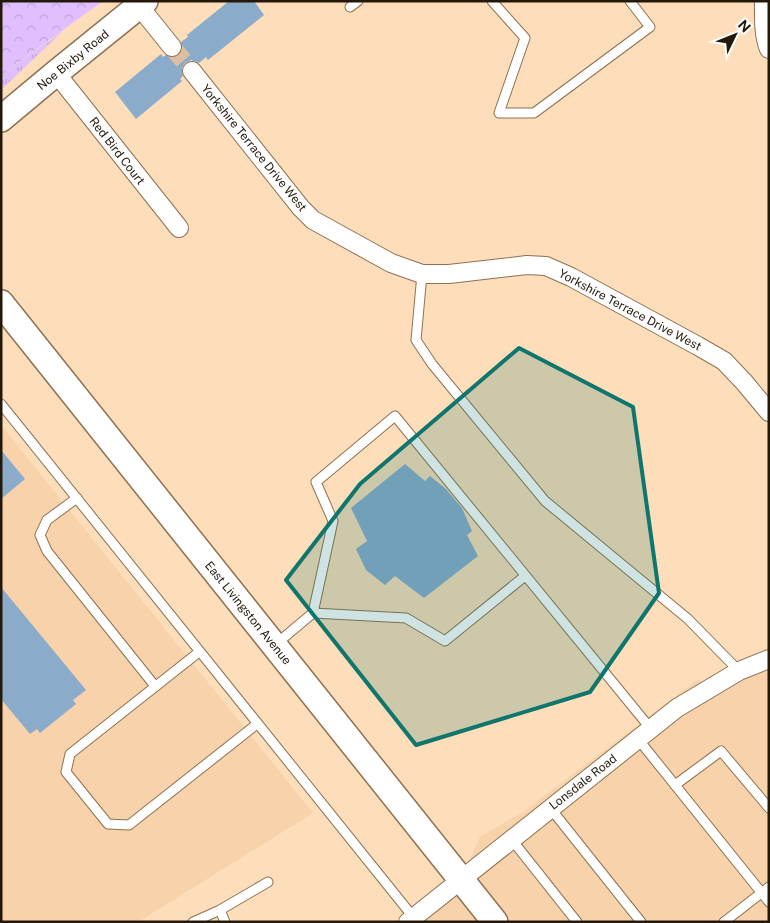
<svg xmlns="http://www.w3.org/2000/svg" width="770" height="923" font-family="'Public Sans',sans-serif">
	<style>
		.built { fill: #f8d2aa }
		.grass { fill: url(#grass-tufts) }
		.forest { fill: url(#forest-crowns) }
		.building { fill: #8babcb }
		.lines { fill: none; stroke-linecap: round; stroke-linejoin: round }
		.street-tunnel { stroke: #ddbfa0; stroke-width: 18; stroke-dasharray: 18 9; stroke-linecap: butt }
		.lane-casing { stroke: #8e7151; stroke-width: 11 }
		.street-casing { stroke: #8e7151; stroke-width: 20 }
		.secondary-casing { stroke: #8e7151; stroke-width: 28 }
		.lane { stroke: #fff; stroke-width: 9 }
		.street { stroke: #fff; stroke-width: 18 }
		.secondary { stroke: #fff; stroke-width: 25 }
		.marked { fill: #0f766e; fill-opacity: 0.2; stroke: #0f766e; stroke-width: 4; stroke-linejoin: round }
		.labels { text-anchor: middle; stroke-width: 4; stroke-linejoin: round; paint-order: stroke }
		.street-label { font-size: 12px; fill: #24180b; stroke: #fff }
	</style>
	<defs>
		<pattern id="grass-tufts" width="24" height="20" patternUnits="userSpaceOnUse" patternTransform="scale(1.25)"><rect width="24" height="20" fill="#e1bfff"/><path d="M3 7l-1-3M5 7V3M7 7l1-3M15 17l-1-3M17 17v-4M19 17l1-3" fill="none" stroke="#c1a3d9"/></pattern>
		<pattern id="forest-crowns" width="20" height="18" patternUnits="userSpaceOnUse" patternTransform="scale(1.25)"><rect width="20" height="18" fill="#e1bfff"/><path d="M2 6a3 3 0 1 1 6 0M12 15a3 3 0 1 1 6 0" fill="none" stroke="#c1a3d9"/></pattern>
	</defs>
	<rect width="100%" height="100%" fill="#feddba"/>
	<g class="built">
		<polygon points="1,425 313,813 138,922 1,922"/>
		<polygon points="769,657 769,922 410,922 459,883 480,837 526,810 698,679 709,689"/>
	</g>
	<polygon class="grass" points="63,31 1,90 1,75"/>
	<polygon class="forest" points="1,1 103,1 1,75"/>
	<g class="building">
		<polygon points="229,1 254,1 264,15 208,60 206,57 199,63 191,60 185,63 182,68 183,76 180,79 182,81 136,119 115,92 161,54 163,57 166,55 173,58 178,56 182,50 181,42 188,37 187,35"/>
		<polygon points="1,450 25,479 1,499"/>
		<polygon points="405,464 425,481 430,476 446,489 462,508 472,531 467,535 478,556 424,598 395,576 385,585 366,570 356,549 367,541 351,508"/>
		<polygon points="1,587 86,690 73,700 76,704 40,733 37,729 30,734 1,699"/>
	</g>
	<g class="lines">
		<polyline class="street-tunnel" points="172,47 192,71"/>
		<defs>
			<g id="lane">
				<polyline points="492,1 525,38 499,113 534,113 650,27 630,1"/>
				<polyline points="350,7 358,1"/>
				<polyline points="422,274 416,340 432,364 545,501 688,619 739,671"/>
				<polyline points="1,404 414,918"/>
				<polyline points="77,498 47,520 40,535 47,551 155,686"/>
				<polyline points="313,613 406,618 445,641 525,576"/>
				<polyline points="276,644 313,613 333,521 316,482 395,416 651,729"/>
				<polyline points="199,652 70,754 66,772 108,824 129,825 257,724"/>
				<polyline points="638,739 769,902"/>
				<polyline points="675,785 721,751 769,808"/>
				<polyline points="551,809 641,922"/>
				<polyline points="512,840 577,922"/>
				<polyline points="220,910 225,922"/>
				<polyline points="193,922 220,910 268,882"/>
				<polyline points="724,922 769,887"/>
			</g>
			<g id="street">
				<path d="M764 1C764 16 763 35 769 49"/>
				<polyline points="139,6 172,47"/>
				<polyline points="192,71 301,208 313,220 391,263 422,274 449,274 527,265 546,266 571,277 698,346 724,361 744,382 769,412"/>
				<polyline points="56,73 179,228"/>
				<polyline points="408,922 677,708 739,671 769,659"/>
			</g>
			<g id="secondary">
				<polyline points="1,119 56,73 145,1"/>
				<polyline points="1,303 495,922"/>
			</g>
		</defs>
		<use href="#lane" class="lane-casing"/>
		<use href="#street" class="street-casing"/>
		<use href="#secondary" class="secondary-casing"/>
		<use href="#lane" class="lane"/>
		<use href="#street" class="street"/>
		<use href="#secondary" class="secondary"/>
	</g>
	<path class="marked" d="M519 348 633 407 659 593 590 692 416 745 286 580 360 484Z"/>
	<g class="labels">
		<g class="street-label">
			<text transform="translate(73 60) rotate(-39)" y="4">Noe Bixby Road</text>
			<text transform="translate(254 148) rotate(51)" y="4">Yorkshire Terrace Drive West</text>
			<text transform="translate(117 151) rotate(52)" y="4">Red Bird Court</text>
			<text transform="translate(630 310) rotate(28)" y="4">Yorkshire Terrace Drive West</text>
			<text transform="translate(248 613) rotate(51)" y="4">East Livingston Avenue</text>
			<text transform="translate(583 782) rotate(-38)" y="4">Lonsdale Road</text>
		</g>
	</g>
	<rect width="770" height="923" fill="none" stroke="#24180b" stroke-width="5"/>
	<g transform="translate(735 35) rotate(47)" stroke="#ffffff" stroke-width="4" paint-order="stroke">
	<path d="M0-4L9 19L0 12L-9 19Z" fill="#24180b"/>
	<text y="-8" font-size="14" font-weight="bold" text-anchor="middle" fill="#24180b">N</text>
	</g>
</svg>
